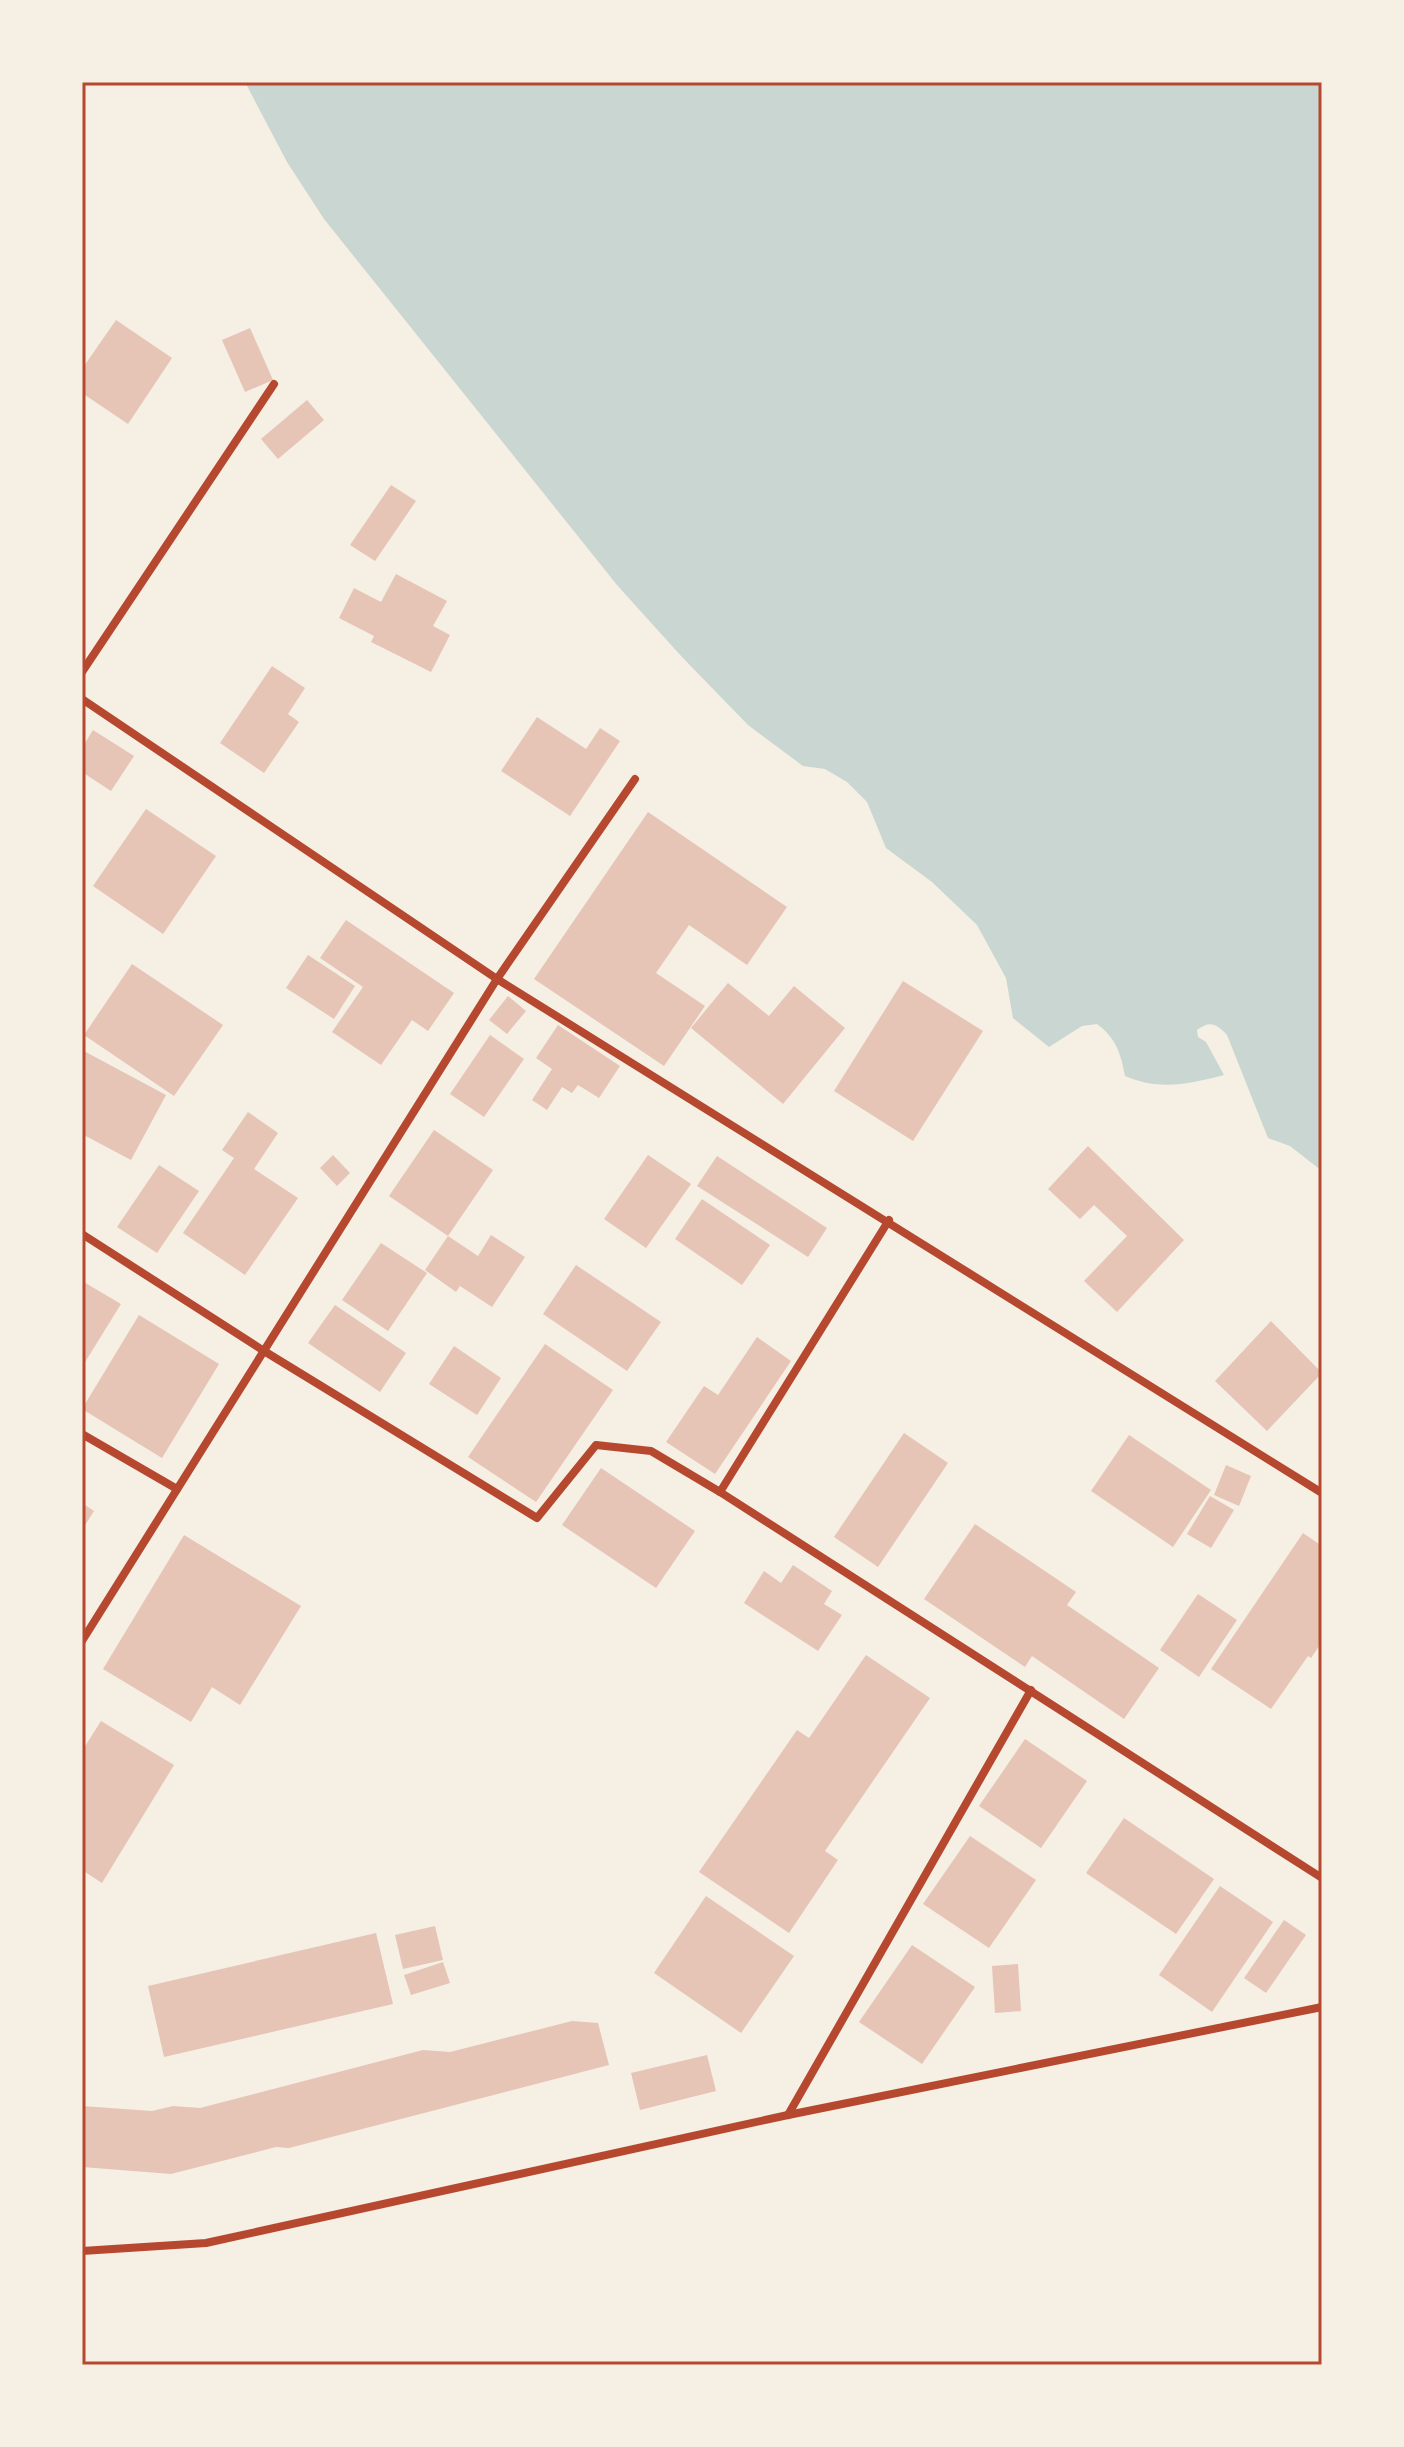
<svg xmlns="http://www.w3.org/2000/svg" width="1404" height="2447" font-family="Helvetica,sans-serif">
	<style>
		.water { fill: #c9d6d2 }
		.building { fill: #e6c5b7 }
		.lines { fill: none; stroke-linecap: round; stroke-linejoin: round }
		.minor { stroke: #b5482f; stroke-width: 8 }
		.neatline { fill: none; stroke: #b5482f; stroke-width: 3 }
	</style>
	<rect width="100%" height="100%" fill="#f6efe4"/>
	<path class="water" d="M245 82H1322V1171L1290 1146 1268 1138 1227 1035C1217 1024 1210 1020 1197 1030L1198 1037 1206 1042 1224 1075C1189 1084 1160 1091 1125 1076 1121 1054 1116 1038 1097 1024L1082 1026 1049 1047 1013 1018 1006 978 977 925 932 882 886 848 867 802 847 782 825 769 803 766 748 725 682 657 617 585 324 219 287 162Z"/>
	<g class="building">
		<polygon points="116,320 172,358 128,424 82,393 82,369"/>
		<polygon points="250,328 273,380 245,392 222,340"/>
		<polygon points="307,400 324,420 278,459 261,439"/>
		<polygon points="391,485 416,501 375,561 350,545"/>
		<polygon points="396,574 447,601 433,626 450,635 431,672 371,642 374,636 339,618 354,588 381,602"/>
		<polygon points="272,666 305,688 288,714 299,722 264,773 220,743"/>
		<polygon points="537,717 586,749 600,728 620,741 570,816 501,771"/>
		<polygon points="93,730 134,756 111,791 82,772 82,748"/>
		<polygon points="146,809 216,856 163,934 93,886"/>
		<polygon points="648,812 787,907 747,965 689,925 656,973 705,1006 664,1066 534,979"/>
		<polygon points="346,920 454,993 428,1031 412,1020 381,1065 332,1032 363,987 320,958"/>
		<polygon points="308,955 355,986 334,1019 286,988"/>
		<polygon points="132,964 223,1025 174,1096 84,1035"/>
		<polygon points="903,981 983,1031 913,1141 834,1091"/>
		<polygon points="728,983 769,1016 794,986 845,1028 783,1104 691,1028"/>
		<polygon points="508,996 526,1011 507,1034 489,1020"/>
		<polygon points="558,1025 620,1066 599,1098 578,1085 572,1093 562,1087 547,1110 532,1100 552,1069 536,1058"/>
		<polygon points="490,1035 524,1059 484,1117 450,1094"/>
		<polygon points="82,1050 166,1095 131,1160 82,1134"/>
		<polygon points="248,1112 278,1133 254,1169 298,1198 245,1275 183,1233 234,1158 222,1150"/>
		<polygon points="434,1130 493,1170 448,1236 389,1196"/>
		<polygon points="1088,1146 1184,1240 1117,1312 1084,1281 1127,1236 1094,1205 1080,1219 1048,1189"/>
		<polygon points="333,1155 350,1173 337,1186 320,1168"/>
		<polygon points="648,1155 691,1184 646,1248 604,1219"/>
		<polygon points="717,1156 827,1228 808,1257 697,1186"/>
		<polygon points="159,1165 199,1191 157,1253 117,1227"/>
		<polygon points="702,1199 770,1245 742,1285 675,1239"/>
		<polygon points="491,1235 525,1257 492,1307 460,1286 456,1292 425,1270 448,1236 478,1256"/>
		<polygon points="381,1243 427,1273 388,1331 342,1300"/>
		<polygon points="576,1265 661,1322 627,1371 543,1314"/>
		<polygon points="82,1281 121,1304 82,1367"/>
		<polygon points="335,1305 406,1353 380,1392 308,1343"/>
		<polygon points="139,1315 219,1364 162,1458 82,1409"/>
		<polygon points="1271,1321 1322,1373 1267,1431 1215,1381"/>
		<polygon points="757,1337 791,1361 715,1474 666,1442 704,1386 718,1395"/>
		<polygon points="545,1344 613,1390 536,1502 468,1457"/>
		<polygon points="454,1346 501,1378 477,1415 429,1384"/>
		<polygon points="904,1433 948,1463 878,1567 834,1537"/>
		<polygon points="1129,1435 1211,1490 1173,1547 1091,1491"/>
		<polygon points="1226,1465 1251,1476 1239,1506 1214,1495"/>
		<polygon points="601,1468 695,1531 656,1588 562,1525"/>
		<polygon points="1210,1496 1234,1510 1211,1548 1187,1534"/>
		<polygon points="82,1503 94,1511 82,1530"/>
		<polygon points="975,1524 1076,1592 1067,1605 1159,1668 1124,1719 1032,1656 1025,1667 924,1599"/>
		<polygon points="1303,1533 1322,1546 1322,1642 1311,1658 1308,1656 1271,1709 1211,1669"/>
		<polygon points="184,1535 301,1606 240,1705 212,1687 191,1722 103,1669"/>
		<polygon points="793,1565 832,1591 824,1604 842,1615 818,1651 744,1603 764,1571 781,1583"/>
		<polygon points="1198,1594 1237,1620 1199,1677 1160,1650"/>
		<polygon points="866,1655 930,1698 825,1851 838,1860 789,1933 699,1872 797,1730 809,1738"/>
		<polygon points="101,1721 174,1765 102,1883 82,1870 82,1751"/>
		<polygon points="1025,1739 1087,1781 1041,1848 979,1806"/>
		<polygon points="1124,1818 1214,1879 1176,1934 1086,1873"/>
		<polygon points="970,1836 1036,1880 989,1948 923,1904"/>
		<polygon points="1220,1886 1273,1922 1212,2012 1159,1975"/>
		<polygon points="706,1896 794,1956 741,2033 654,1973"/>
		<polygon points="1284,1920 1306,1935 1266,1993 1244,1978"/>
		<polygon points="435,1926 443,1960 403,1969 395,1935"/>
		<polygon points="376,1933 393,2004 164,2057 148,1986"/>
		<polygon points="912,1945 975,1987 922,2064 859,2022"/>
		<polygon points="443,1962 450,1983 411,1995 404,1975"/>
		<polygon points="1018,1964 1021,2011 995,2013 992,1966"/>
		<polygon points="572,2021 598,2023 609,2065 289,2148 276,2147 171,2174 82,2167 82,2106 152,2111 173,2106 200,2108 423,2050 450,2052"/>
		<polygon points="707,2055 716,2091 640,2110 631,2073"/>
	</g>
	<g class="lines">
		<g class="minor">
			<polyline points="82,672 274,384"/>
			<polyline points="82,699 497,979 1322,1493"/>
			<polyline points="82,1234 264,1351 537,1518 596,1445 651,1451 720,1492 1322,1878"/>
			<polyline points="82,1434 177,1489"/>
			<polyline points="720,1492 889,1220"/>
			<polyline points="82,1641 497,979 635,779"/>
			<polyline points="788,2115 1031,1690"/>
			<polyline points="82,2251 206,2243 788,2115 1322,2007"/>
		</g>
	</g>
	<rect width="1404" height="2447" fill="none" stroke="#f6efe4" stroke-width="168"/>
	<rect x="84" y="84" width="1236" height="2279" class="neatline"/>
</svg>
